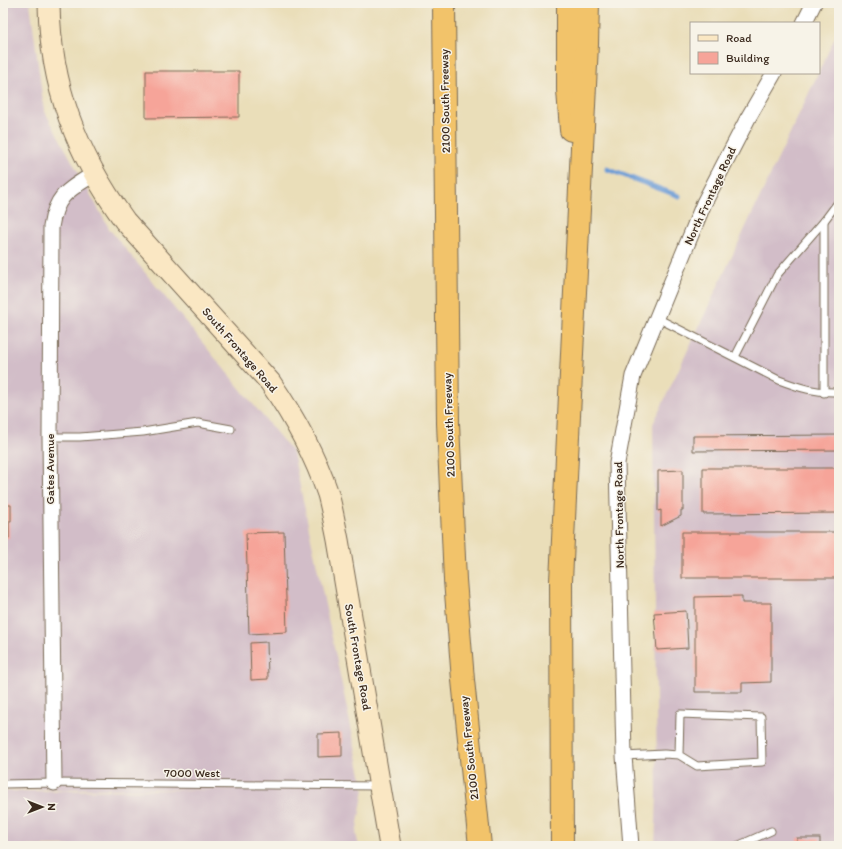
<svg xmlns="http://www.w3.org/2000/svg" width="842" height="849" font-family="Itim,sans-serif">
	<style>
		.industrial { fill: #d2bdc8 }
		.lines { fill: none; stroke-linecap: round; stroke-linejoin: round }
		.stream { stroke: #6d9dd6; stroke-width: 5 }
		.building { fill: #f6a499 }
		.lane-casing { stroke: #786954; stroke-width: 9 }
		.street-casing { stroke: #786954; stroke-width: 17 }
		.secondary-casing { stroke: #786954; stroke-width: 23 }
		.highway-casing { stroke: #786954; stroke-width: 24 }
		.lane { stroke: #fff; stroke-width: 7 }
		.street { stroke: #fff; stroke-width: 15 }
		.secondary { stroke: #fae7c3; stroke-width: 21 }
		.highway { stroke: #f2c36a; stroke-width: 22 }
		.labels { text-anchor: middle; stroke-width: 3; stroke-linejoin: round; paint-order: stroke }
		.street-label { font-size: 12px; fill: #3b2a1e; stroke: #f7f3e8 }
	</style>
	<rect width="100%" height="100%" fill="#f7f3e8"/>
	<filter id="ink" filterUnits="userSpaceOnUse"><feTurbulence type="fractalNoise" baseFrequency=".025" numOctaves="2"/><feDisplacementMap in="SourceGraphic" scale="8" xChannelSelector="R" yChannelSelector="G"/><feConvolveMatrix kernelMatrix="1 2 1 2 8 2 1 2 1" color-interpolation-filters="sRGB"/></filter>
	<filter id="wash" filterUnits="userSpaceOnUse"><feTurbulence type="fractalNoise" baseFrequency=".012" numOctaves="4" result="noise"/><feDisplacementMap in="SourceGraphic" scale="16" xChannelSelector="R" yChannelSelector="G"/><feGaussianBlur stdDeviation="0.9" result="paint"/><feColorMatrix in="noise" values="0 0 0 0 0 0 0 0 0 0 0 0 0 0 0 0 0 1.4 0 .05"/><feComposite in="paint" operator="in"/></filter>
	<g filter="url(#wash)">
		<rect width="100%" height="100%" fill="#eadeb9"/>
		<g class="industrial">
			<polygon points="3,3 30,3 44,110 110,230 293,453 364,789 356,834 359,846 3,846 3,791 275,789 3,789"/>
			<polygon points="839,29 839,846 655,846 657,793 653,424"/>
		</g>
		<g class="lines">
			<polyline class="stream" points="607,169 679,196"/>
		</g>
		<g id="blocks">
			<g class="building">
				<polygon points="146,71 239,71 239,117 146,118"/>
				<polygon points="839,435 839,450 693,451 693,436"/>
				<polygon points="703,468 839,468 839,513 703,514"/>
				<polygon points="683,470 683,510 681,510 681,516 661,526 661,510 658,511 658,471"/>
				<polygon points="3,505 11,505 11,521 9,521 9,538 3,538"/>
				<polygon points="284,532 287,632 249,634 246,533"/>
				<rect x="682" y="532" width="157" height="46"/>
				<polygon points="3,541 4,541 5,552 3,552"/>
				<polygon points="742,596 742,603 771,603 771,682 742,683 742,692 695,692 695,597"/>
				<polygon points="686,611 688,648 657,650 654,613"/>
				<polygon points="267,642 268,679 251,680 250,643"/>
				<polygon points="342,733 342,756 318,757 318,734"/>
				<rect x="797" y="838" width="23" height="8"/>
			</g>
		</g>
	</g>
	<g filter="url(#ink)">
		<use href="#blocks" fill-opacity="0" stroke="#786954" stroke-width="1"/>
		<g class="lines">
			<defs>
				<g id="lane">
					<polyline points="824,221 824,393"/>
					<path d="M657 318 779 380C800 388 816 393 839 392"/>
					<polyline points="735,357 777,275 824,221 839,201"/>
					<polyline points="50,437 80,437 143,432 198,423 231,429"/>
					<polyline points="624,756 664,754 679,755 697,766 762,762 761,717 680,714 679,755"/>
					<polyline points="3,784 54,783 379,786"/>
					<polyline points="737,846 771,831"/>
				</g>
				<g id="street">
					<polyline points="804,23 814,3"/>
					<path d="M54 783 50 437 51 227C56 195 68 190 94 174"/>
					<polyline points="631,846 624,756 617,463 633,376 704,203 748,118 774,73"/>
				</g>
				<path id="secondary" d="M49 3C50 86 77 155 125 221L270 382C294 417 314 453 328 494 332 509 335 525 338 540L390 846"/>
				<g id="highway">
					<polyline points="444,3 448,423 455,580 463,680 480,846"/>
					<polyline points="568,3 568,90 571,130"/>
					<polyline points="562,846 561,581 587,44 588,3"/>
				</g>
			</defs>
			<use href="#lane" class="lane-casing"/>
			<use href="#street" class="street-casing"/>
			<use href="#secondary" class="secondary-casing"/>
			<use href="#highway" class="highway-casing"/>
			<use href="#lane" class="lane"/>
			<use href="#street" class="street"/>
			<use href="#secondary" class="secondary"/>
			<use href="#highway" class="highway"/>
		</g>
	</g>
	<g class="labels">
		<g class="street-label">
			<text transform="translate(445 101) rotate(-91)" y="4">2100 South Freeway</text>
			<text transform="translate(710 196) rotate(-65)" y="4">North Frontage Road</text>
			<text transform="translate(240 350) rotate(49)" y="4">South Frontage Road</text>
			<text transform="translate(449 425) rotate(-92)" y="4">2100 South Freeway</text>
			<text transform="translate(50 469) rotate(-90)" y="4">Gates Avenue</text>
			<text transform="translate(619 515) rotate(-91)" y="4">North Frontage Road</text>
			<text transform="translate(358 657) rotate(80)" y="4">South Frontage Road</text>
			<text transform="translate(469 748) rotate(-96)" y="4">2100 South Freeway</text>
			<text x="192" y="777">7000 West</text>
		</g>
	</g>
	<rect width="842" height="849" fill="none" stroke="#f7f3e8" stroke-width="16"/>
	<rect x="690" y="22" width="130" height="52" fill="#f7f3e8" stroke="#aca397"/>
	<rect x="698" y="35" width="20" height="6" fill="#fae7c3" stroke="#aca397"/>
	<text x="726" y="42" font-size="12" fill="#3b2a1e">Road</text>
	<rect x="698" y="52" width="20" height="12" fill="#f6a499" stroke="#aca397"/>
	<text x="726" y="62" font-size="12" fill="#3b2a1e">Building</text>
	<g transform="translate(42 807) rotate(90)" stroke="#f7f3e8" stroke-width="3" paint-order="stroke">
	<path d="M0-3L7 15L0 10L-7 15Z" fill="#3b2a1e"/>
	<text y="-6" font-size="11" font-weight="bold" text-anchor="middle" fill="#3b2a1e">N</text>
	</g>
</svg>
